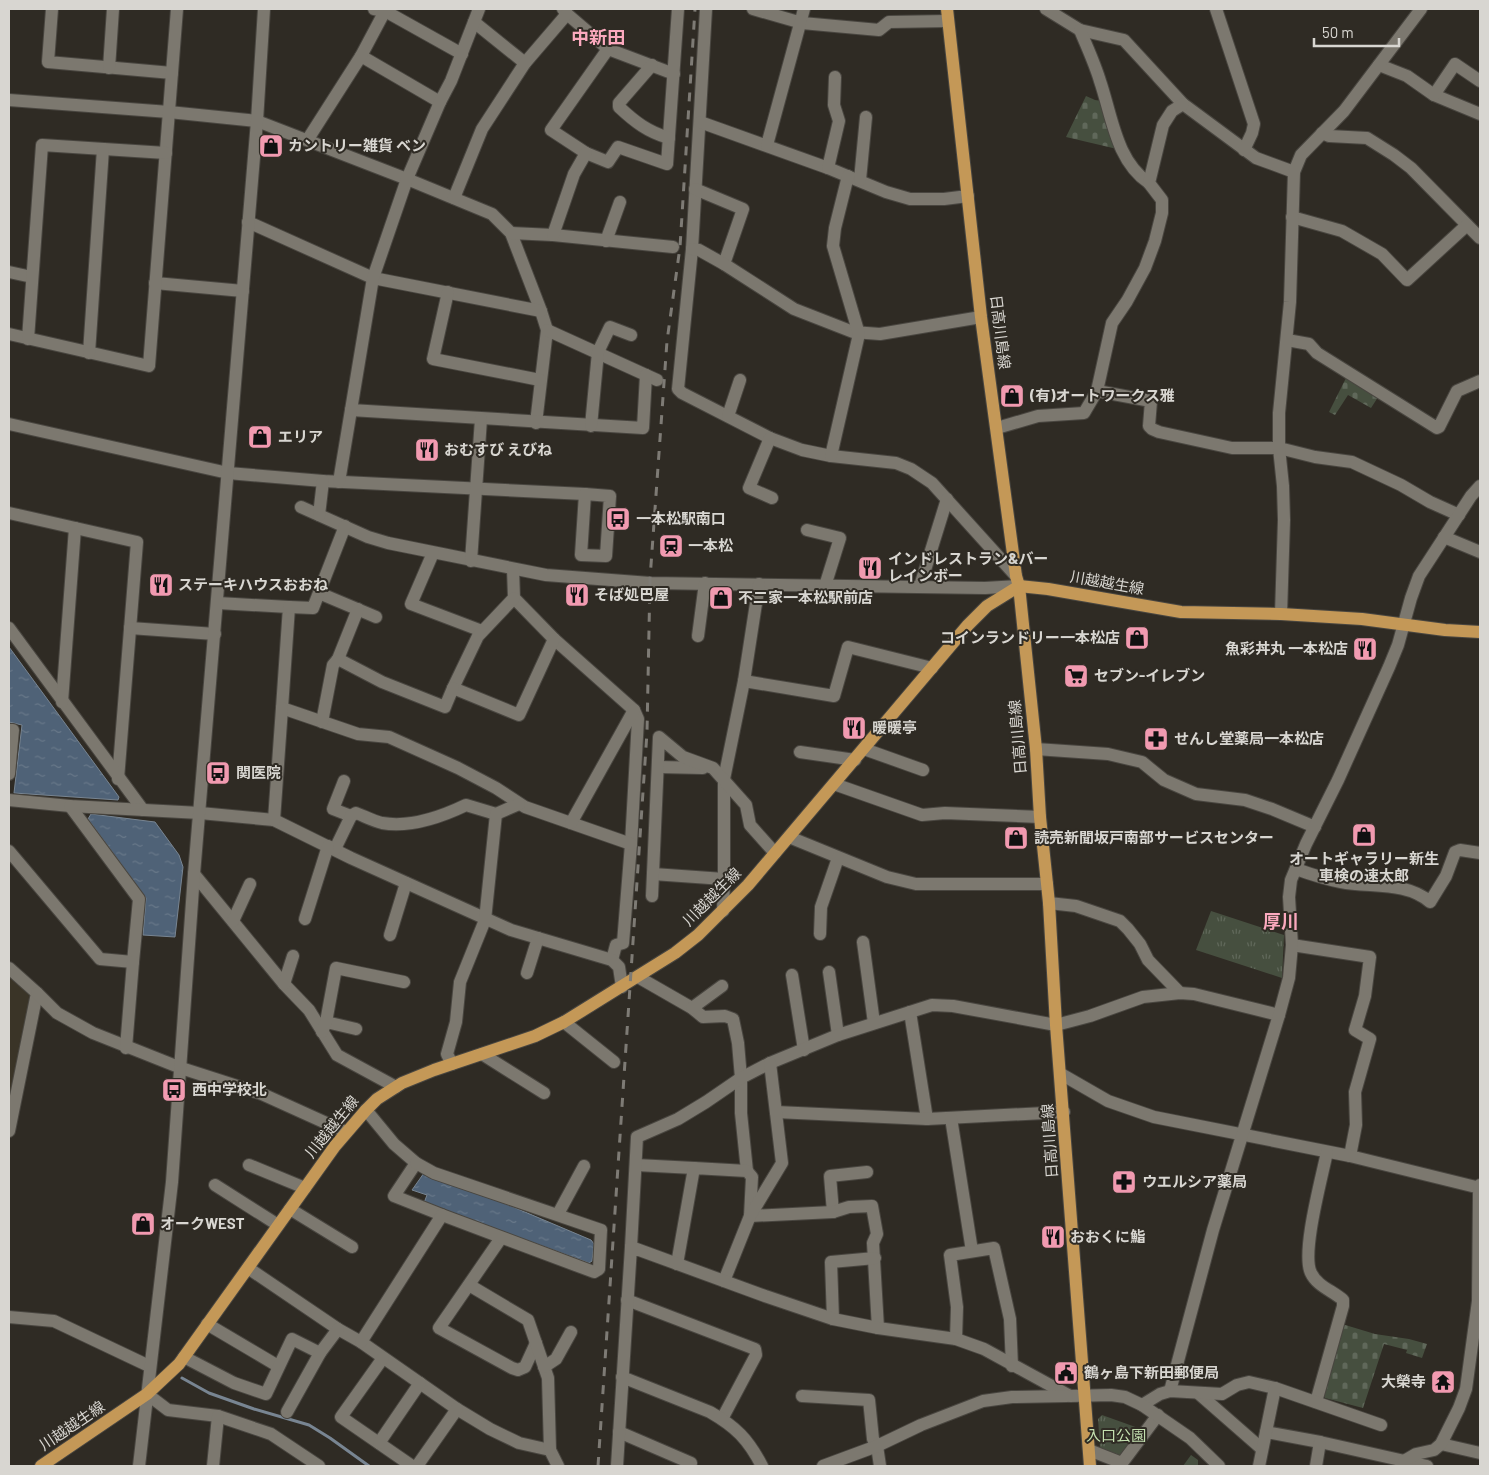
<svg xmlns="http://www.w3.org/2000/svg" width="1489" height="1475" font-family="Barlow,'Noto Sans JP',sans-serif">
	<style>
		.built { fill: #3a3427 }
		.cemetery { fill: url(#cemetery-stones) }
		.park { fill: url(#park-tufts) }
		.water { fill: url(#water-ripples); stroke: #788592 }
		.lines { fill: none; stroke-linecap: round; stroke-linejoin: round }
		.stream { stroke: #788592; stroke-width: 3 }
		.minor-casing { stroke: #494640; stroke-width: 14 }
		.major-casing { stroke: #494640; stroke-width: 14 }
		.minor { stroke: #7c786f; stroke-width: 12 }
		.major { stroke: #c49857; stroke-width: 12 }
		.rail { stroke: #7e7b75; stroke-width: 3; stroke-dasharray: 9 9; stroke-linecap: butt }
		.labels { text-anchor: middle; stroke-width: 4; stroke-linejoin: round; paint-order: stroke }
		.poi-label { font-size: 15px; font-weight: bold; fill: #d8d6d1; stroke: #2f2b24; text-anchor: start }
		.street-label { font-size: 15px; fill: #d8d6d1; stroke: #2f2b24 }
		.park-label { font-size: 15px; fill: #c3dfaf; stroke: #2f2b24 }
		.quarter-label { font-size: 18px; font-weight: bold; fill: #fba9be; stroke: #2f2b24 }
	</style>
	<defs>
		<pattern id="cemetery-stones" width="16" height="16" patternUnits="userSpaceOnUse" patternTransform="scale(1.25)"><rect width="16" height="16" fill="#464f3f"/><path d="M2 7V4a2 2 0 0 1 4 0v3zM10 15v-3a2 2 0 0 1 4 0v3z" fill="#60685a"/></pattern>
		<pattern id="park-tufts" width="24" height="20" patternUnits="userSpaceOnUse" patternTransform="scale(1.25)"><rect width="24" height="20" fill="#464f3f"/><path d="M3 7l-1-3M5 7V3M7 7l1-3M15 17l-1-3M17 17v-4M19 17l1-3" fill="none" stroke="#60685a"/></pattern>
		<pattern id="water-ripples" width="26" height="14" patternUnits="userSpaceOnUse" patternTransform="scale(1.25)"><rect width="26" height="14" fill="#4f6277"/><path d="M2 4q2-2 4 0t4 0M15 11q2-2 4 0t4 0" fill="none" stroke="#687889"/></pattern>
	</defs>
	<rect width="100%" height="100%" fill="#2f2b24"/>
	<polygon class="built" points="9,968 37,993 9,1131"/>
	<g class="cemetery">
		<polygon points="1086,96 1095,100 1102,101 1117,149 1066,137"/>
		<polygon points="1348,374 1380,394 1371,408 1348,395 1335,415 1329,412"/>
		<polygon points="1342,1324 1375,1334 1409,1339 1427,1344 1422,1358 1406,1353 1407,1350 1384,1344 1363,1408 1325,1398 1323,1394"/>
	</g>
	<g class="park">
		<polygon points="1211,911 1284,935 1282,978 1196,950"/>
		<polygon points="1102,1415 1141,1429 1123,1455 1119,1456 1100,1448 1098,1419"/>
		<polygon points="1191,1455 1198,1460 1198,1466 1183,1466"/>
	</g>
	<g class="water">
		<polygon points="9,647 119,797 118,800 14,793 22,725 9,722"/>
		<polygon points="91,814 155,822 179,855 183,867 175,937 143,935 146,898 88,819"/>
		<polygon points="424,1173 466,1187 591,1240 594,1244 592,1261 589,1263 424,1203 427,1195 412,1190"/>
	</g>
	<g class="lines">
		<polyline class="stream" points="182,1378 209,1393 254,1409 309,1425 330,1438 369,1466"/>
		<defs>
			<g id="minor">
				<polyline points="52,9 48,62 172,73"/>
				<polyline points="374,9 385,11 462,54"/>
				<polyline points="563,9 567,14 608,49 674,74"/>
				<polyline points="706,9 692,249 678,389 682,393 770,438 802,450 831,456 896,463 911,469 932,483 1016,576"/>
				<polyline points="753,9 802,23 879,30 889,22 948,21"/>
				<polyline points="1046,9 1080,30 1124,40 1183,104 1256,158 1294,172"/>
				<polyline points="1216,9 1254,124 1252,133 1244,150"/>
				<polyline points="474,22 525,63"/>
				<path d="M1080 30C1087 47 1095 64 1100 81 1112 116 1116 161 1149 183"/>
				<polyline points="608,49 551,130 586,153 608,162 618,147 667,164 678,9"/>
				<polyline points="361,56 440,102"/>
				<path d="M652 65 619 103V107C635 122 648 132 669 138"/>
				<polyline points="1379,65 1407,76 1434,95 1480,114"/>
				<polyline points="109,68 113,9"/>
				<polyline points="1434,95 1455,64 1480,81"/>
				<polyline points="9,100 169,112 257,121 407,179 492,214 511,233 541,311 547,330 536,423"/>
				<polyline points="700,122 828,168 886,192 910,199 944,199 968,196"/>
				<polyline points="1322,133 1329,136 1367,138 1394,155 1411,168 1480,238"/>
				<polyline points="308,139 361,56 386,9"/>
				<polyline points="767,145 804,9"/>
				<polyline points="828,168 839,121 834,105 835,77"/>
				<polyline points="860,180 866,117"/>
				<polyline points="695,189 743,209 724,264"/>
				<polyline points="454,198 482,129 525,63 567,14"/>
				<polyline points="1292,217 1342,231 1382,254 1407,280 1467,225"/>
				<polyline points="248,222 373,278 541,311"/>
				<polyline points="511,233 553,235 673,247"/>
				<polyline points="553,235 574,174 586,153"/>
				<polyline points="606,241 620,202"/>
				<polyline points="692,249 699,250 724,264 794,309 853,332 880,334 981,317"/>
				<polyline points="9,272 32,277"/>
				<polyline points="155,283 243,291"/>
				<polyline points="448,292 433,359 540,380"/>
				<polyline points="547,330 657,380"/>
				<polyline points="9,334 149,366 177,9"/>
				<polyline points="28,339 42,145 166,153"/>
				<polyline points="1287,340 1309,344 1317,353 1437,428 1439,427 1457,391 1480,381"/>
				<polyline points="89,353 103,149"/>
				<polyline points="1097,391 1151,401 1149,426 1152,429 1159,432 1232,448 1279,448 1315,457 1352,462 1401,485 1430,502 1459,515"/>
				<polyline points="351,410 643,428 646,375"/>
				<polyline points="728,416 740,380"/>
				<polyline points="9,424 228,473 323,481 585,494"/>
				<polyline points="591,426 598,352 610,327 631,335"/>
				<polyline points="997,428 1038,416 1084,413 1097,391 1112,323 1127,301 1145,268 1155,241 1162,213 1162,200 1149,183 1163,125 1172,111 1183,104"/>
				<polyline points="770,438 749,488 772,498"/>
				<polyline points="831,456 859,334 833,246 835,228 848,176"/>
				<polyline points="339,482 373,278 407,179 440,102 451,81 479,9"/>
				<polygon points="585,494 610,496 606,556 581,555"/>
				<polyline points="301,507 368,537 388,543 546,575 650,583 985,588 1019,586"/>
				<polyline points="9,513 137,542 118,779"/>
				<polyline points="319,515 323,481"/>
				<polyline points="807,530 840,538 825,586"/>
				<polyline points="1444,537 1480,552"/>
				<polyline points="433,553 411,604 482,631"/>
				<polyline points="471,561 481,419"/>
				<polyline points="513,569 514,598 554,639 634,710 638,719 631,844 623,943 616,945 612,960"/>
				<polyline points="920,586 947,499"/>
				<polyline points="319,593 376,617"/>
				<polyline points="514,598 478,636 453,688 519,715 554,639"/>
				<polyline points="218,603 289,607 282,708 358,734 389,737 458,768 496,788 525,807 631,844"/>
				<polyline points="289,607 313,608 345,526"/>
				<polyline points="1281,614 1284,520 1283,486 1279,448 1279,413 1290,302 1294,172 1301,155 1344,111 1421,9"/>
				<polyline points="9,628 143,810"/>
				<polyline points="130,628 215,634"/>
				<polyline points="698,636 705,583"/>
				<polyline points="338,659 358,609"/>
				<polyline points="744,681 834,696 848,647 932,668"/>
				<polyline points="62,702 75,528"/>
				<polyline points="322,722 333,665 338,659 382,682 445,707 453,688"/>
				<polyline points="9,730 13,730 9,774"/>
				<polyline points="864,749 923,770"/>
				<polyline points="1036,749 1108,754 1142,762 1164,780 1196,794 1245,800 1272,809 1315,827"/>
				<polyline points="800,752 855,760"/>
				<polyline points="658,767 703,768"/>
				<polyline points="344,781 333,809 351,816"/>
				<polyline points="834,784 922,815 945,813 1040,817"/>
				<polyline points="9,800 70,806 200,813 274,820 351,858 511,930 612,960 619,967 622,987"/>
				<polyline points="274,820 282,708"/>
				<polyline points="571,823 634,710"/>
				<polyline points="789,837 887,877 916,884 1047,884"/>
				<path d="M335 849 351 816 356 813C364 816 373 821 382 823 410 828 441 817 466 805L496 814 519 804"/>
				<polyline points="9,851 100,959 133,962 139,899 70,806"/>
				<path d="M1296 869C1310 874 1325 879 1341 882 1370 888 1406 881 1430 902L1446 876 1455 852 1460 850 1480 853"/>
				<polyline points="194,874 284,984 309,1010 337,1055 396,1087"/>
				<polyline points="653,874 724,879 724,779 744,681 759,584"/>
				<polyline points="652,896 659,737 683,757 713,768 746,805 750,825 775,853"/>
				<polyline points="1049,903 1076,906 1120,921 1128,929 1140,944 1148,960 1180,993"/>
				<polyline points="723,911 724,879"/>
				<polyline points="305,919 328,846"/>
				<polyline points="233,921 250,884"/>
				<polyline points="820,934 821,907 838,858"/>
				<polyline points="390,935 406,883"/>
				<polyline points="863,942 874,1023"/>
				<polyline points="1292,945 1370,957 1365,996 1355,1030 1370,1039 1355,1092 1356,1125 1350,1156"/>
				<polyline points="9,968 37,993 9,1131"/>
				<polyline points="829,972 838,1035"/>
				<polyline points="527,973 538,938"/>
				<polyline points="792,975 804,1050"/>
				<polyline points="638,977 692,1008 703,1017 725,1016 733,1019 738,1043 741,1078 741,1113 747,1171"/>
				<polyline points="284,984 293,956"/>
				<polyline points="37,993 57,1013 93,1033 181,1068 262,1094 346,1132"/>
				<polyline points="692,1008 722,986"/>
				<polyline points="910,1012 927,1119"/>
				<polyline points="326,1022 356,1029"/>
				<polyline points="564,1022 614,1062"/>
				<polyline points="322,1032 326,1022 336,968 404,982"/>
				<polyline points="126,1048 133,962"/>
				<polyline points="482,1054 544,1093"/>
				<polyline points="452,1064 447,1054 456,1022 460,982 485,920 496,814"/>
				<polyline points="1061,1074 1108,1101 1154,1117 1350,1156 1480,1188"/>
				<polyline points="366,1110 394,1144 416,1163 394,1196 442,1215"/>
				<polyline points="776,1112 927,1119 1064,1112"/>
				<polyline points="951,1118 972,1251"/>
				<polyline points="249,1165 305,1188"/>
				<polyline points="636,1165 694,1168"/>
				<polyline points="215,1185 278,1225"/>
				<polyline points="290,1209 352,1247"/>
				<polyline points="833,1212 830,1176 867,1172"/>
				<polyline points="558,1214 584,1166"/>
				<polyline points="501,1238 439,1328 512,1368 518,1370 525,1367 536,1343"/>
				<polyline points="631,1247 637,1137 678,1119 706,1102 741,1078 770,1063 838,1035 932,1005 953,1006 1056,1025 1090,1016 1143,997 1180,993 1194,994 1279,1015"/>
				<polyline points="677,1264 694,1168 747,1171 752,1177 750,1216 833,1212 849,1207 872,1206 877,1234 873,1243 878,1328"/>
				<polyline points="248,1268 338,1329 361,1342 457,1409 490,1429 519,1443 550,1450 558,1466"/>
				<polyline points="724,1281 750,1216 782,1163 770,1063"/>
				<polyline points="469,1285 528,1320 548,1378 550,1450"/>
				<polyline points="627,1300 755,1349 756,1355 722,1419"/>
				<polyline points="9,1317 54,1321 149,1366"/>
				<polyline points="833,1319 831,1262 875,1258"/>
				<polyline points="207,1324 278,1366"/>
				<polyline points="956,1339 957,1307 950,1255 994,1248 1010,1319 1012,1366"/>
				<polyline points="361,1342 442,1215 594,1272 599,1269 601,1230 434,1173 416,1163"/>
				<polyline points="184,1357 234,1383 266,1394 292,1339 320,1353"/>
				<polyline points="383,1358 341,1417 412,1466"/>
				<polyline points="544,1367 556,1359 571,1332"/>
				<path d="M622 1377 710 1412C736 1427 748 1439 762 1466"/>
				<polyline points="1170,1391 1213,1230 1279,1015 1289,978 1292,945 1289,897 1291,880 1306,844 1338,780 1389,667 1398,645 1411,598 1419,576 1471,496 1480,486"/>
				<polyline points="1198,1393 1262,1449"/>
				<polyline points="147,1394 168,1410 218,1416 271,1434 319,1466"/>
				<polyline points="802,1396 869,1400 873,1439 877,1446 880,1466"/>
				<path d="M1316 1402 1343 1306V1300C1333 1291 1317 1286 1311 1273 1301 1253 1322 1177 1327 1152"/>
				<polyline points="1142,1405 1160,1394 1170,1391 1222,1394 1237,1385 1249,1382 1275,1388 1381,1425"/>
				<polyline points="287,1412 320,1353 338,1329"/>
				<polyline points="619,1432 691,1463 690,1466"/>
				<polyline points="1266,1432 1320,1442 1427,1466"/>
				<polyline points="379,1443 420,1383"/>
				<polyline points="1441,1444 1480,1453"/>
				<polyline points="1089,1450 1122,1463 1158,1415"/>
				<polyline points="1404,1461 1416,1454 1434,1450 1441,1444 1459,1408 1466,1389 1478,1301 1479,1194 1480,1185"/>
				<polyline points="139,1466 172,1182 194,874 257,121 264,9"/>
				<polyline points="213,1466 218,1416"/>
				<polyline points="417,1466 457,1409"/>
				<polyline points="617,1466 631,1247 765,1296 833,1319 878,1328 956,1339 984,1349 1070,1396 1111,1395 1125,1397 1142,1405 1190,1438 1219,1466"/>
				<polyline points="823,1466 877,1446 921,1425 983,1401 1012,1397 1067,1396"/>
				<polyline points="1259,1466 1275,1388"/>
				<polyline points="1316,1466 1320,1442"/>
			</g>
			<g id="major">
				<polyline points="947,9 981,317 1016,576 1019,586 1036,749 1040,817 1049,903 1056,1025 1090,1466"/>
				<polyline points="41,1466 147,1394 179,1364 335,1146 366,1110 377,1099 402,1083 434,1070 535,1036 564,1022 675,953 698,935 748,885 968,625 987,606 1019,586 1048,589 1181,612 1281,614 1362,619 1445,630 1480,632"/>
			</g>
		</defs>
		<use href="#minor" class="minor-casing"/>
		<use href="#major" class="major-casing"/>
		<use href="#minor" class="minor"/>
		<use href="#major" class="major"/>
		<polyline class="rail" points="598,1466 647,732 650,579 667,341 680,247 695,9"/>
	</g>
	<defs>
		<symbol id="shop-square" viewBox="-11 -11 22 22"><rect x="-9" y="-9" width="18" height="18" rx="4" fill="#f19ab0" stroke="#2f2b24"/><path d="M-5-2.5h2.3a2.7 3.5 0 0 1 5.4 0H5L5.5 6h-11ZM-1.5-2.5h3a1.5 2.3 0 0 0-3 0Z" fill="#111"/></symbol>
		<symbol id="restaurant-square" viewBox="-11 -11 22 22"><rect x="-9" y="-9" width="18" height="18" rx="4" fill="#f19ab0" stroke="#2f2b24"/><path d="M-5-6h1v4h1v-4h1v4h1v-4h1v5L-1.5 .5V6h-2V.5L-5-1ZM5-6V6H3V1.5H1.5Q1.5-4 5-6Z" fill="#111"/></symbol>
		<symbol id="bus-square" viewBox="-11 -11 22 22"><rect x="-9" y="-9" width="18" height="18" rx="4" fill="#f19ab0" stroke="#2f2b24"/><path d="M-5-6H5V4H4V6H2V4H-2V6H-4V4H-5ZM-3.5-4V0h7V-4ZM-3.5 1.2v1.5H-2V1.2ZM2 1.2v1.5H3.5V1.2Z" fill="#111"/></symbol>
		<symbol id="station-square" viewBox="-11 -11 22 22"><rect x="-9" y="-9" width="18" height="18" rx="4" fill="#f19ab0" stroke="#2f2b24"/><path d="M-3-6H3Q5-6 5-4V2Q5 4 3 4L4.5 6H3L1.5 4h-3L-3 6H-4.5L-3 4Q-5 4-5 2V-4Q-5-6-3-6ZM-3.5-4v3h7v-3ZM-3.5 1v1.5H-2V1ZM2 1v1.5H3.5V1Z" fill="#111"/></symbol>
		<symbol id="supermarket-square" viewBox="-11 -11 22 22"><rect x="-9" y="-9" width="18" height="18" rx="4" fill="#f19ab0" stroke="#2f2b24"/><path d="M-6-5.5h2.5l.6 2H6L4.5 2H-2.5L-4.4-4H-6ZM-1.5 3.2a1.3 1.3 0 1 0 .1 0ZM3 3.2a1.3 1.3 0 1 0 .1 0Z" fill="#111"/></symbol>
		<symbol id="pharmacy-square" viewBox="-11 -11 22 22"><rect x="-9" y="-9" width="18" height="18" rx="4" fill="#f19ab0" stroke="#2f2b24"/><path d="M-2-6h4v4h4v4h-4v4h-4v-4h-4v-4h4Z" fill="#111"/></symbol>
		<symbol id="civic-square" viewBox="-11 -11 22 22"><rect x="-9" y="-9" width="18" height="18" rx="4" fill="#f19ab0" stroke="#2f2b24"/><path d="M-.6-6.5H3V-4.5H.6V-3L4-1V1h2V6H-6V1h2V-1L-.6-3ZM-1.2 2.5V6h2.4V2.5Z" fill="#111"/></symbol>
		<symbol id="temple-square" viewBox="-11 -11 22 22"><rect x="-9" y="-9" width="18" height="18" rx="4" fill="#f19ab0" stroke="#2f2b24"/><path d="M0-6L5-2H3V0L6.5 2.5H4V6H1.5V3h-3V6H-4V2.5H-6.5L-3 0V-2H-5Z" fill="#111"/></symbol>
	</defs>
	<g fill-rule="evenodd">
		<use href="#shop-square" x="257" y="132" width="28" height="28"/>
		<use href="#shop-square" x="998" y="382" width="28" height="28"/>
		<use href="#shop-square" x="246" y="423" width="28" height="28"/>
		<use href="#restaurant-square" x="413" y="436" width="28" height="28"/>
		<use href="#bus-square" x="604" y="505" width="28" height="28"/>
		<use href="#station-square" x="657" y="532" width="28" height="28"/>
		<use href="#restaurant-square" x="856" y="554" width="28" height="28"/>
		<use href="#restaurant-square" x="147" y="571" width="28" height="28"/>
		<use href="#restaurant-square" x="563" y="581" width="28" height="28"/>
		<use href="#shop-square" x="707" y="584" width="28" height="28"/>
		<use href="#shop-square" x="1123" y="624" width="28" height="28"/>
		<use href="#restaurant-square" x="1351" y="635" width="28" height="28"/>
		<use href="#supermarket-square" x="1062" y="662" width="28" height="28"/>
		<use href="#restaurant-square" x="840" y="714" width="28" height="28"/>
		<use href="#pharmacy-square" x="1142" y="725" width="28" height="28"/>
		<use href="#bus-square" x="204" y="759" width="28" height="28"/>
		<use href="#shop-square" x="1350" y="821" width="28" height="28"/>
		<use href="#shop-square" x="1002" y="824" width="28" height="28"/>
		<use href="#bus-square" x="160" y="1076" width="28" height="28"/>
		<use href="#pharmacy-square" x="1110" y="1168" width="28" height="28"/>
		<use href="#shop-square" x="129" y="1210" width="28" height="28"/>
		<use href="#restaurant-square" x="1039" y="1223" width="28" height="28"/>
		<use href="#civic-square" x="1052" y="1359" width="28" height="28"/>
		<use href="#temple-square" x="1429" y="1368" width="28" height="28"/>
	</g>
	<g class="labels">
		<g class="poi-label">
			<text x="288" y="151">カントリー雑貨 ベン</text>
			<text x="1030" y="401">(有)オートワークス雅</text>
			<text x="278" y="442">エリア</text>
			<text x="444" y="455">おむすび えびね</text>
			<text x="636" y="524">一本松駅南口</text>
			<text x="688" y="551">一本松</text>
			<text x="888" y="564">インドレストラン&amp;バー<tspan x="888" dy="17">レインボー</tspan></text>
			<text x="178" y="590">ステーキハウスおおね</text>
			<text x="594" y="600">そば処巴屋</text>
			<text x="738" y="603">不二家一本松駅前店</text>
			<text x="1120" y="643" text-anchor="end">コインランドリー一本松店</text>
			<text x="1348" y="654" text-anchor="end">魚彩丼丸 一本松店</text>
			<text x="1094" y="681">セブン-イレブン</text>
			<text x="872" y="733">暖暖亭</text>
			<text x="1174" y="744">せんし堂薬局一本松店</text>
			<text x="236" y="778">関医院</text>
			<text x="1034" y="843">読売新聞坂戸南部サービスセンター</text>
			<text x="1364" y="864" text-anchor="middle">オートギャラリー新生<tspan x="1364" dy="17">車検の速太郎</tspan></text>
			<text x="192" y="1095">西中学校北</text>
			<text x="1142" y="1187">ウエルシア薬局</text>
			<text x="160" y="1229">オークWEST</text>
			<text x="1070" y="1242">おおくに鮨</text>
			<text x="1084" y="1378">鶴ヶ島下新田郵便局</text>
			<text x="1426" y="1387" text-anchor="end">大榮寺</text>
		</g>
		<g class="street-label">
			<text transform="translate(1000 332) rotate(83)" y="5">日高川島線</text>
			<text transform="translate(1107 583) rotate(10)" y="5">川越越生線</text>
			<text transform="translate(1018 737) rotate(-95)" y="5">日高川島線</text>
			<text transform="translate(712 897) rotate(-45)" y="5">川越越生線</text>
			<text transform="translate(332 1127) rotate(-51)" y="5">川越越生線</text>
			<text transform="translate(1050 1141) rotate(-94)" y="5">日高川島線</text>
			<text transform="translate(72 1426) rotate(-34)" y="5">川越越生線</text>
		</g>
		<g class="park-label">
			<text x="1116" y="1441">入口公園</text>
		</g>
		<g class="quarter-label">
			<text x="598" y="44">中新田</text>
			<text x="1281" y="928">厚川</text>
		</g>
	</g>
	<rect width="1489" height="1475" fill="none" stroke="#d8d6d1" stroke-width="20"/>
	<path d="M1314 38v8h85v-8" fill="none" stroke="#d8d6d1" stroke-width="2.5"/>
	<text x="1322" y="38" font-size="15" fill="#d8d6d1" stroke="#2f2b24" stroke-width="4" paint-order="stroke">50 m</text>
</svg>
